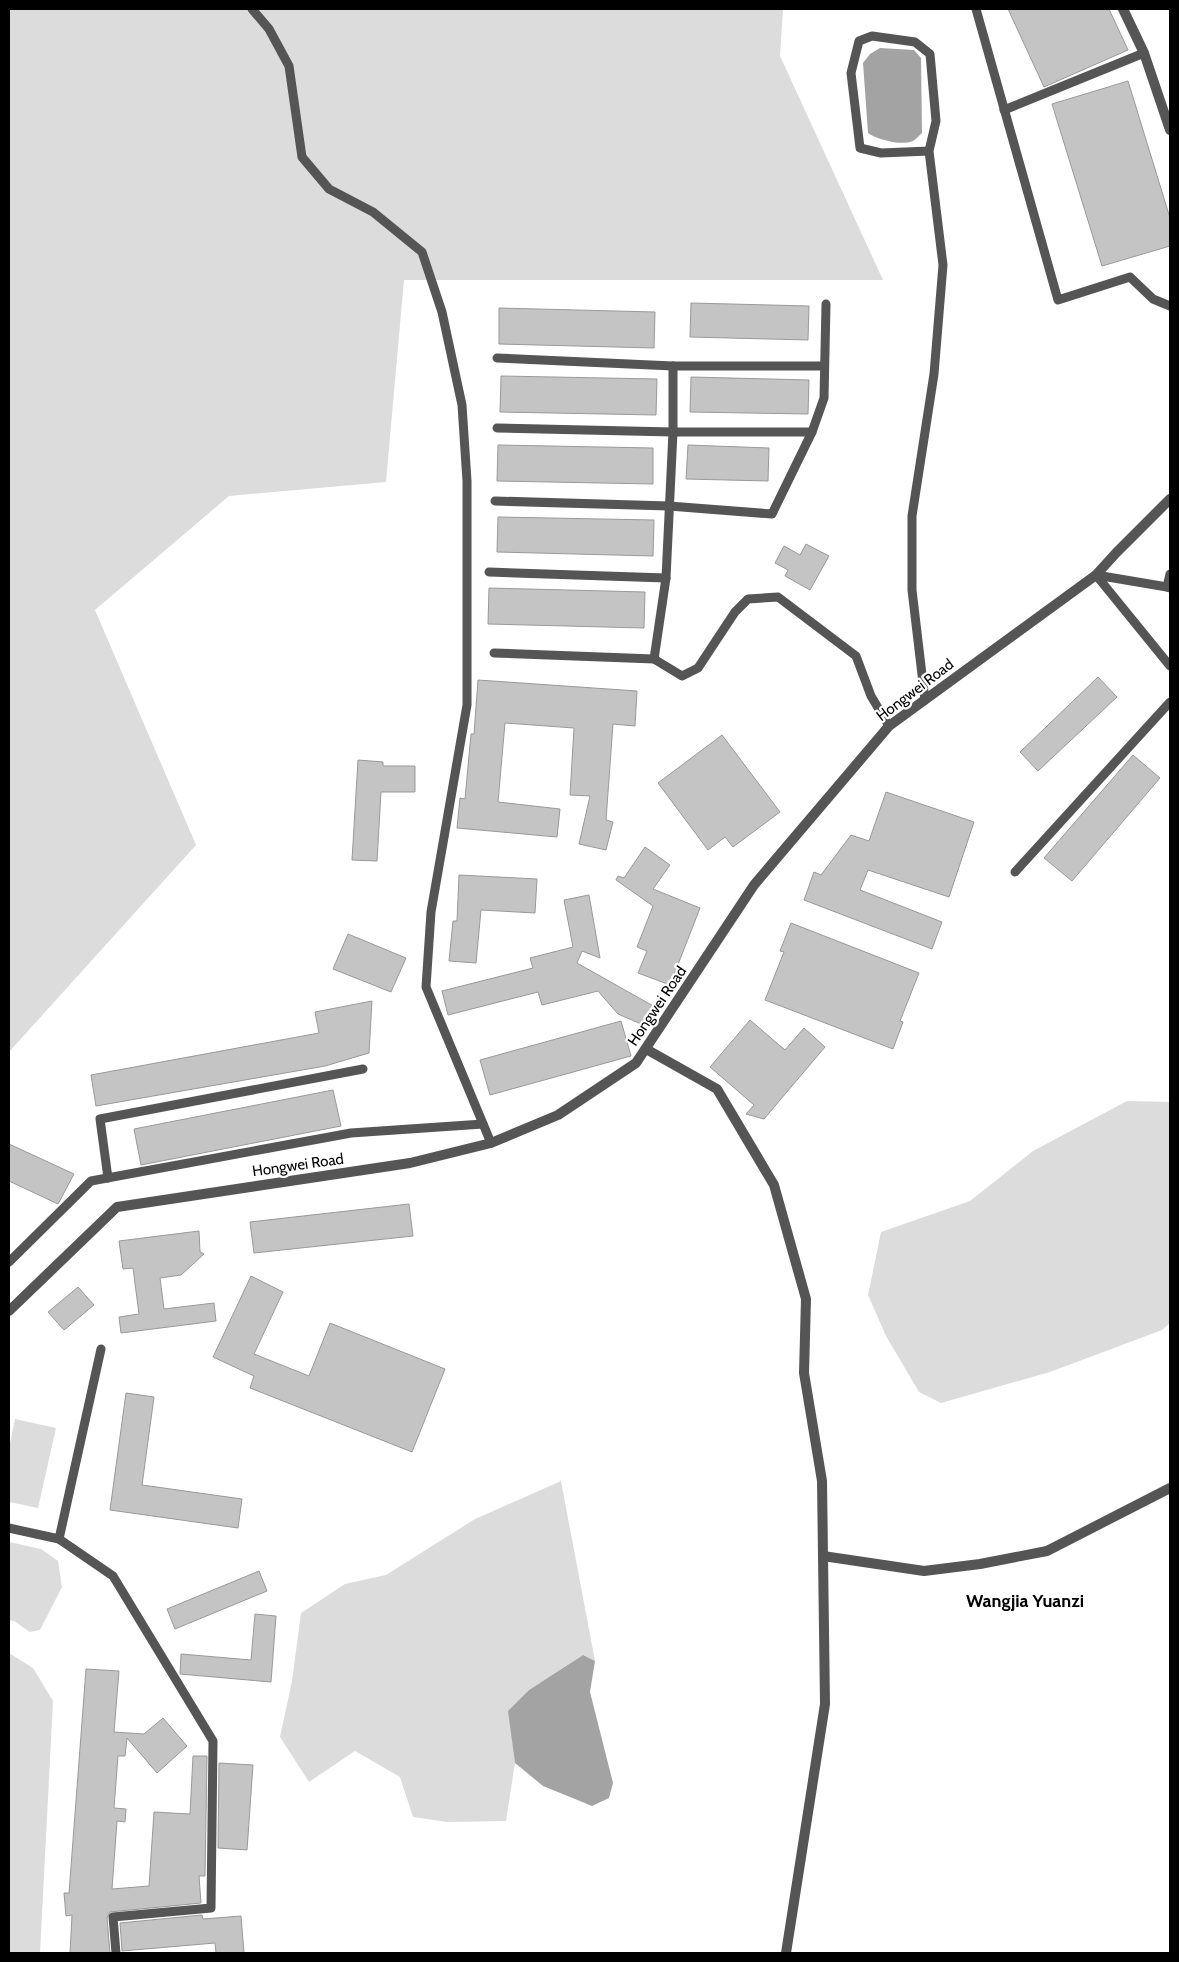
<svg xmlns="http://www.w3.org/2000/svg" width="1179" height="1962" font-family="Cabin,sans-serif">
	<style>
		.green { fill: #dcdcdc }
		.water { fill: #a3a3a3 }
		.building { fill: #c4c4c4; stroke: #999 }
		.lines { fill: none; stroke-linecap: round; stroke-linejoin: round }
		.service { stroke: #555; stroke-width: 9 }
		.minor { stroke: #555; stroke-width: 10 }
		.labels { text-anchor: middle; stroke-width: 4.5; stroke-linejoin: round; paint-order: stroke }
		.street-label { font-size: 15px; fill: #000; stroke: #fff }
		.quarter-label { font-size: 18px; font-weight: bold; fill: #000; stroke: #fff }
	</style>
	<rect width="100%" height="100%" fill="#fff"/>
	<g class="green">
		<polygon points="9,9 783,9 780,56 883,280 404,280 386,482 229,496 95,610 196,845 9,1052"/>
		<polygon points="1127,1101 1170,1102 1170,1323 1162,1330 1050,1372 941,1403 919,1392 886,1336 868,1295 881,1232 970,1201 1033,1151"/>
		<polygon points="15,1419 56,1428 38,1508 9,1502 9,1448"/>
		<polygon points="561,1481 595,1661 583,1655 529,1690 509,1711 515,1763 506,1821 447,1822 413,1817 400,1777 355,1751 309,1782 280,1737 292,1681 301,1613 345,1584 386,1575 475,1519"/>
		<polygon points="9,1542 41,1549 58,1561 62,1587 40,1630 30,1632 14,1621 9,1620"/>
		<polygon points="9,1653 33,1668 53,1701 40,1953 9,1953"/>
	</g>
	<g class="water">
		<path d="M880 48 914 50 921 58 922 133C920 135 916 139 913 141 901 146 878 140 868 133L863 63 870 54Z"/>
		<polygon points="583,1655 595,1661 590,1692 613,1783 609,1798 592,1806 543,1786 515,1763 508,1711 529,1690"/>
	</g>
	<g class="building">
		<polygon points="1008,9 1109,9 1128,50 1044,87"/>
		<polygon points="1128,81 1170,218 1170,246 1102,266 1052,104"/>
		<polygon points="691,303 809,306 808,340 690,337"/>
		<polygon points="499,308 655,312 654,348 499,344"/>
		<polygon points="501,376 657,379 656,415 500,412"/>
		<polygon points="691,377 809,380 808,414 690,412"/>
		<polygon points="498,445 653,448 653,484 497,481"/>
		<polygon points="688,445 769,448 768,481 686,479"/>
		<polygon points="498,517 654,520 653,556 497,552"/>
		<polygon points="806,544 829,556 810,590 785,576 788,570 775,563 784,546 800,555"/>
		<polygon points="489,588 645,592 644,628 488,624"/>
		<polygon points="1098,677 1117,697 1038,771 1020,752"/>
		<polygon points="478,680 637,691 635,726 613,724 606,820 613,822 606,850 579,844 590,796 570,795 574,728 505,723 498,802 560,809 557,837 457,828 460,798 465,799 471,734 474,734"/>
		<polygon points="722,735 780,812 733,847 725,837 708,850 658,783"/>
		<polygon points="1133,755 1160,778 1072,881 1044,858"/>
		<polygon points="358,760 383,762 383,766 415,766 415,792 381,792 377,861 352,860"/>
		<polygon points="886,792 974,822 949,897 868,870 860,890 942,922 932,949 804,900 814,872 821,875 851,835 869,841"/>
		<polygon points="645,847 670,865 653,889 700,908 670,985 638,973 647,951 637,947 653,906 616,880 618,876 624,878"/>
		<polygon points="459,875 537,879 535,913 481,910 476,963 449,961 453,921 457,921"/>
		<polygon points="589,895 600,958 582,951 577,963 655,1007 648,1027 618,1014 598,991 542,1005 538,992 448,1015 442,991 533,968 530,958 573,947 564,900"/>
		<polygon points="791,923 919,973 900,1021 903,1022 893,1049 765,1000 784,952 780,951"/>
		<polygon points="348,934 406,958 391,992 333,969"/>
		<polygon points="372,1001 369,1053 325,1066 96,1106 91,1075 319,1033 315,1012"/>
		<polygon points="750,1020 785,1050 804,1028 825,1047 764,1119 746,1114 754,1105 710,1067"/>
		<polygon points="621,1021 631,1056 490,1095 480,1060"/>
		<polygon points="333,1090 341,1126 141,1165 134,1129"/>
		<polygon points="9,1144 74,1174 58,1204 9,1181"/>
		<polygon points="409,1204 413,1236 254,1253 250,1222"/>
		<polygon points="199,1231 200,1252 204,1254 181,1275 160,1278 164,1309 214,1303 216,1321 121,1333 119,1317 139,1314 133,1268 123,1269 119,1241"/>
		<polygon points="251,1276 283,1292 254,1354 309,1376 330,1323 445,1369 412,1452 250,1388 254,1376 213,1357"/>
		<polygon points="78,1287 94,1305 64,1330 48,1312"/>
		<polygon points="126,1393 154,1397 142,1485 242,1499 238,1528 110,1510"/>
		<polygon points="259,1571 267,1591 175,1629 167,1609"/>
		<polygon points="255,1614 276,1616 271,1682 180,1674 181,1654 251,1660"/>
		<polygon points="86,1669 119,1671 114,1732 144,1734 163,1718 187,1746 157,1773 127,1738 125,1756 118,1756 114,1808 126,1809 125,1822 117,1821 112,1889 149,1886 154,1812 190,1814 193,1756 207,1756 205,1876 199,1876 201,1903 110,1912 107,1918 110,1953 70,1953 72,1915 66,1916 64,1893 69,1893"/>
		<polygon points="219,1763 253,1765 247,1850 218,1848"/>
		<polygon points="202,1915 203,1919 241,1916 244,1953 216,1953 215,1943 122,1951 120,1923"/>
	</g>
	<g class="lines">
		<g class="service">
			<polyline points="252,9 269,29 289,66 302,157 329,189 373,212 422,252 442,312 462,405 467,481 467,705 431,912 426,987 491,1143"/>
			<polyline points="976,9 1058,300 1130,277 1153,299 1170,306"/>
			<polyline points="1004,110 1144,53"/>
			<polyline points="497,358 673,366 824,366"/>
			<polyline points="497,428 673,432 812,432"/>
			<polyline points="495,501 669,506 772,514 812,432 824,398 826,304"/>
			<polyline points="489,572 666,578"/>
			<polyline points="1170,574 1167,587 1170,588"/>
			<polyline points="1096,575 1170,666"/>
			<polyline points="1096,575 1167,587"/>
			<polyline points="494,653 654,659 682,676 698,668 735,612 748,599 778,597 856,656 871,696 889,726"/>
			<polyline points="654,659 666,578 673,432 673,366"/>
			<polyline points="925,700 912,590 912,516 934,374 943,265 929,151 936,121 930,54 915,42 872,36 859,41 851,73 860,148 881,153 929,151"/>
			<polyline points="1015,872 1170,702"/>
			<polyline points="108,1178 100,1119 363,1069"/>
			<polyline points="9,1262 91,1181 351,1133 483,1124"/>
			<polyline points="9,1528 59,1539 101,1349"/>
			<polyline points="59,1539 113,1576 213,1741 211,1908 113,1917 116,1953"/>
		</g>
		<g class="minor">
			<polyline points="1123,9 1144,53 1170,130"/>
			<polyline points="646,1049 717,1089 774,1185 806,1299 804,1373 822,1481 825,1704 786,1953"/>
			<polyline points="9,1311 117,1207 410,1163 491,1143 558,1115 636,1063 754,885 889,726 1096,575 1116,553 1170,499"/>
			<polyline points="823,1556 924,1571 980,1564 1047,1551 1170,1488"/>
		</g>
	</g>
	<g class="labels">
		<g class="street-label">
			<text transform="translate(915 690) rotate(-37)" y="5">Hongwei Road</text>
			<text transform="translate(657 1006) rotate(-56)" y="5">Hongwei Road</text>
			<text transform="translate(298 1165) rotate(-8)" y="5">Hongwei Road</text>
		</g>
		<g class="quarter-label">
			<text x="1025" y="1607">Wangjia Yuanzi</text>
		</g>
	</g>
	<rect width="1179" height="1962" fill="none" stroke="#000000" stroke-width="20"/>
</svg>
